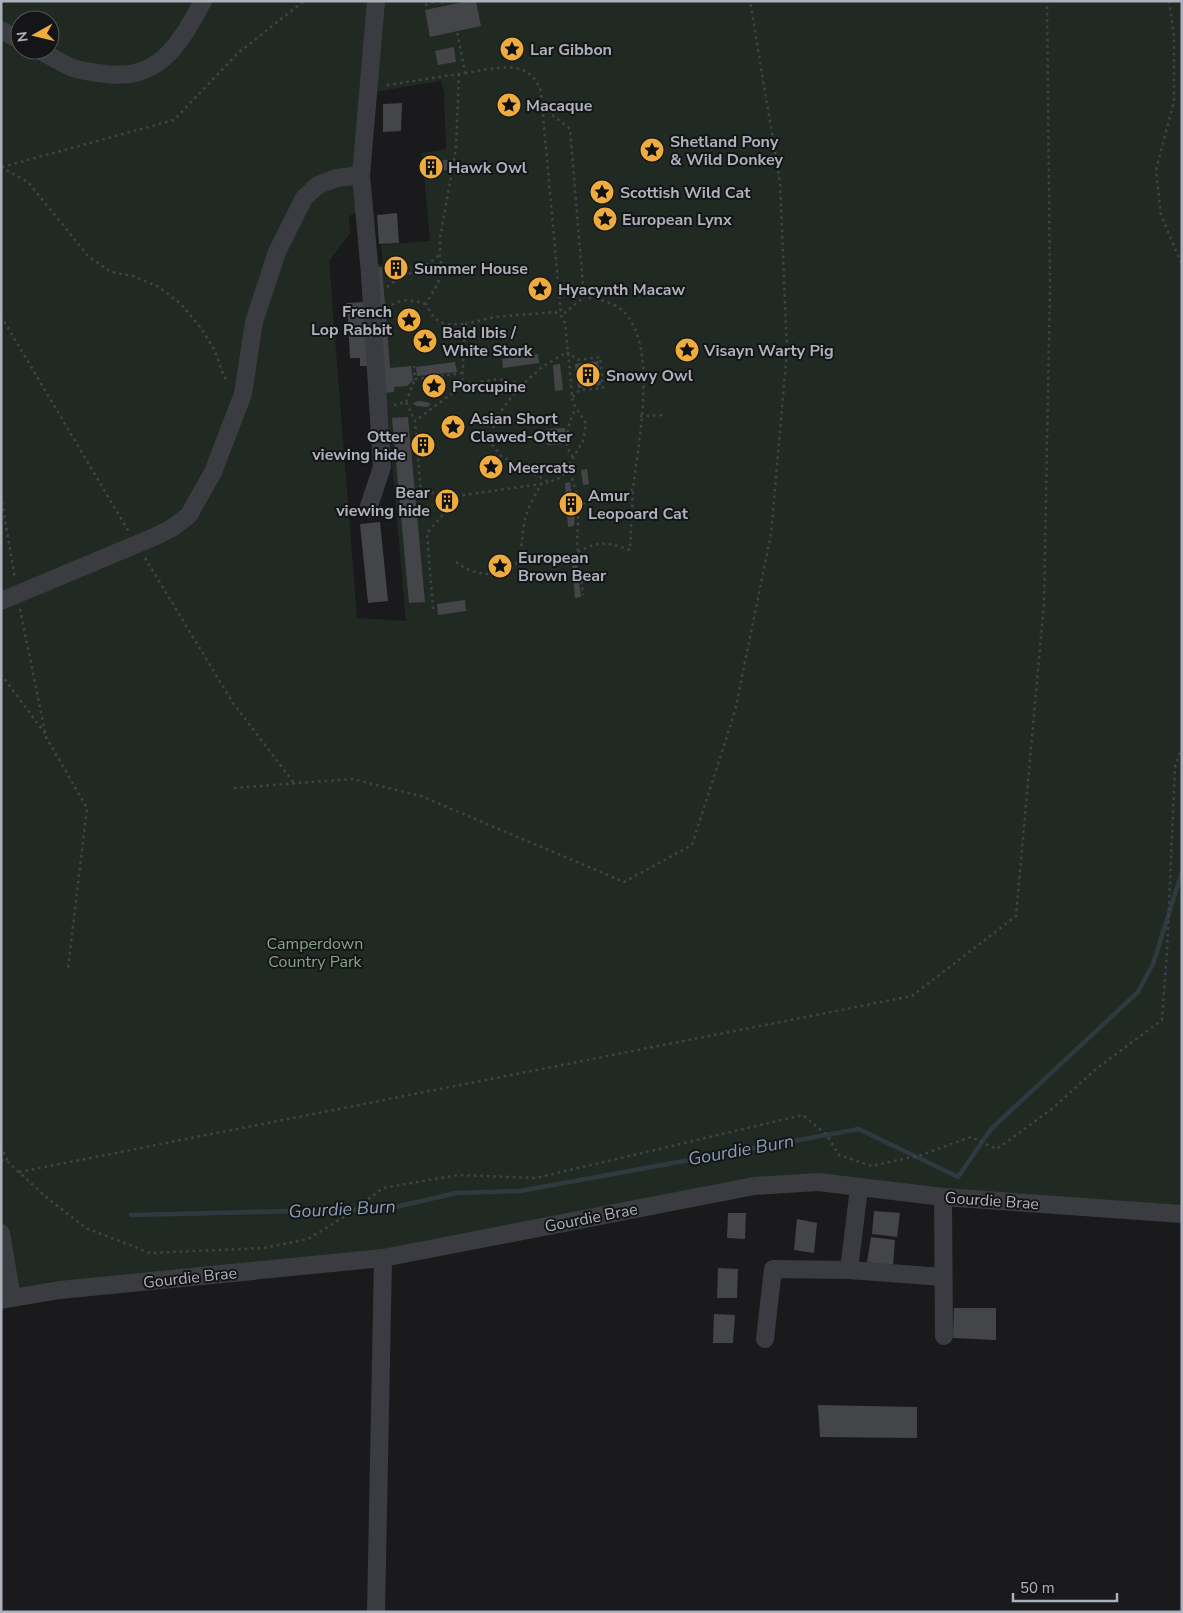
<svg xmlns="http://www.w3.org/2000/svg" width="1183" height="1613" font-family="'Nunito Sans',sans-serif">
	<style>
		.green { fill: #212a22; fill-rule: evenodd }
		.lines { fill: none; stroke-linecap: round; stroke-linejoin: round }
		.stream { stroke: #2f3940; stroke-width: 4.5 }
		.building { fill: #444549 }
		.path { stroke: #414348; stroke-width: 2.5; stroke-dasharray: 2.5 4; stroke-linecap: butt }
		.minor { stroke: #3b3c41; stroke-width: 18 }
		.labels { text-anchor: middle; stroke-width: 4; stroke-linejoin: round; paint-order: stroke }
		.poi-label { font-size: 16px; font-weight: bold; fill: #acb1bb; stroke: #151517; text-anchor: start }
		.park-label { font-size: 16px; fill: #84a585; stroke: #151517 }
		.street-label { font-size: 16px; fill: #acb1bb; stroke: #151517 }
		.water-label { font-size: 18px; font-style: italic; fill: #85a0b5; stroke: #151517 }
	</style>
	<rect width="100%" height="100%" fill="#1a1a1c"/>
	<path class="green" d="M1 1H1182V1205L818 1182 383 1258 1 1299ZM20 20H50V50H20ZM441 81 444 92 446 149 422 153 430 241 381 245 383 264 372 265 386 395 406 621 357 618 329 261 350 233 349 216 364 209 374 92Z"/>
	<g class="lines">
		<polyline class="stream" points="131,1215 387,1209 456,1193 520,1191 859,1129 958,1177 991,1129 1138,992 1153,964 1182,872"/>
	</g>
	<g class="building">
		<polygon points="468,1 476,1 481,26 430,37 425,10"/>
		<polygon points="454,47 456,62 438,65 435,51"/>
		<polygon points="402,103 401,131 383,132 383,104"/>
		<polygon points="448,160 447,170 425,173 424,163"/>
		<polygon points="397,213 399,243 379,244 377,215"/>
		<polygon points="392,262 402,266 399,274 389,270"/>
		<polygon points="373,267 382,267 390,368 411,366 413,380 407,386 394,387 394,392 383,393"/>
		<polygon points="365,302 369,366 360,366 360,358 350,358 347,303"/>
		<polygon points="538,354 539,363 503,368 502,359"/>
		<polygon points="598,361 601,385 578,388 575,364"/>
		<polygon points="455,362 457,372 417,376 416,367"/>
		<polygon points="560,364 563,390 555,391 553,365"/>
		<polygon points="419,401 427,402 431,404 427,407 416,406 413,403"/>
		<polygon points="408,417 425,602 409,603 392,418"/>
		<polygon points="565,428 566,444 547,445 546,429"/>
		<polygon points="587,469 589,484 583,485 581,470"/>
		<polygon points="570,482 575,513 574,526 568,527 565,483"/>
		<circle cx="447" cy="500" r="7"/>
		<polygon points="380,522 388,601 368,603 360,524"/>
		<polygon points="577,565 581,597 575,598 572,566"/>
		<polygon points="465,600 466,611 438,615 437,604"/>
		<polygon points="874,1211 900,1213 897,1237 872,1234"/>
		<polygon points="728,1213 746,1213 745,1239 727,1238"/>
		<polygon points="797,1219 817,1223 814,1253 794,1250"/>
		<polygon points="871,1237 895,1240 893,1266 867,1262"/>
		<polygon points="718,1268 738,1269 737,1298 717,1298"/>
		<polygon points="954,1308 996,1308 996,1340 953,1338"/>
		<polygon points="714,1314 735,1315 733,1343 713,1343"/>
		<polygon points="818,1405 917,1407 917,1438 820,1437"/>
	</g>
	<g class="lines">
		<g class="path">
			<polyline points="442,1 443,6"/>
			<polyline points="1169,1 1174,36 1174,101 1156,170 1161,215 1182,265"/>
			<polyline points="425,5 437,1"/>
			<path d="M465 73C494 69 530 56 541 92L561 316"/>
			<path d="M459 74 456 148 440 238V255L442 269 438 283 426 304C436 325 443 325 465 324L462 385 498 379 523 384 542 367 567 352 578 360 600 357 603 388 580 390 572 397"/>
			<polyline points="387,85 465,73 457,31"/>
			<polyline points="542,107 570,129 584,297 562,315"/>
			<polyline points="1,167 28,182 88,256 111,272 133,276 157,286 180,303 201,328 215,351 224,377 229,381"/>
			<polyline points="2,167 174,120 238,53 304,1"/>
			<polyline points="401,270 408,274"/>
			<polyline points="387,287 400,277 422,269 439,255"/>
			<path d="M387 309C399 297 411 300 426 304"/>
			<polyline points="1,316 129,532"/>
			<path d="M465 324 495 317 555 312 561 316 565 323 573 403 586 423 583 441 562 477 549 482 501 456 491 443C491 419 508 401 523 384"/>
			<polyline points="414,366 415,379 463,373"/>
			<polyline points="406,402 415,379"/>
			<polyline points="394,405 406,402 415,421"/>
			<polyline points="640,416 666,415"/>
			<path d="M573 457C561 444 569 421 576 408"/>
			<polyline points="568,466 579,501 577,542 583,595"/>
			<polyline points="440,492 421,494 415,421 462,386"/>
			<polyline points="1,496 15,579"/>
			<path d="M578 509C596 489 601 505 619 498 624 497 629 492 633 489 638 443 659 346 623 311 613 302 597 299 584 297"/>
			<path d="M578 552C600 540 606 542 630 550L633 489"/>
			<polyline points="145,558 233,703 294,783"/>
			<path d="M456 562C468 571 478 574 492 574 529 574 518 541 526 516 529 505 536 494 541 484"/>
			<polyline points="20,609 46,737 87,808 68,968"/>
			<polyline points="433,609 427,533 446,511 440,508 436,502 440,492 450,489 457,496 548,483"/>
			<polyline points="1,674 46,735"/>
			<polyline points="234,788 352,779 421,796 624,882 692,845 735,711 771,534 787,350 780,182 750,1"/>
			<polyline points="1,1146 8,1162"/>
			<polyline points="1,1160 8,1162 46,1197 86,1228 150,1253 263,1248 308,1239 344,1217 383,1188 458,1175 536,1178 803,1115 826,1134 839,1155 872,1166 921,1155 971,1137 997,1149 1053,1108 1096,1069 1162,1020 1167,951 1175,767 1182,747"/>
			<polyline points="19,1172 912,996 1016,916 1044,603 1050,286 1047,1"/>
		</g>
		<g class="minor">
			<polyline points="1,30 20,40"/>
			<path d="M39 50C50 56 61 63 73 68 81 71 91 72 99 73 157 84 179 46 203 1"/>
			<polyline points="361,175 370,274 382,467 368,509"/>
			<polyline points="1,601 154,537 172,528 189,515 213,472 243,394 254,322 277,252 304,198 318,185 337,178 361,175 376,1"/>
			<polyline points="943,1197 944,1336"/>
			<polyline points="1,1233 12,1298"/>
			<polyline points="849,1270 943,1277"/>
			<polyline points="1,1300 60,1290 383,1258 754,1186 818,1182 943,1197 1182,1214"/>
			<polyline points="765,1339 773,1269 849,1270 859,1188"/>
			<polyline points="376,1612 383,1258"/>
		</g>
	</g>
	<defs>
		<symbol id="sight-disc" viewBox="-11 -11 22 22"><circle r="9.5" fill="#efac3e" stroke="#151517"/><path d="M0-6L1.8-2.2L6-1.7L2.9 1.2L3.7 5.4L0 3.3L-3.7 5.4L-2.9 1.2L-6-1.7L-1.8-2.2Z" fill="#111"/></symbol>
		<symbol id="building-disc" viewBox="-11 -11 22 22"><circle r="9.5" fill="#efac3e" stroke="#151517"/><path d="M-4-6H4V6H1V3H-1V6H-4ZM-2.5-4.3h1.7v1.8h-1.7ZM.8-4.3h1.7v1.8H.8ZM-2.5-1h1.7V.8h-1.7ZM.8-1h1.7V.8H.8Z" fill="#111"/></symbol>
	</defs>
	<g fill-rule="evenodd">
		<use href="#sight-disc" x="498" y="35" width="28" height="28"/>
		<use href="#sight-disc" x="495" y="91" width="28" height="28"/>
		<use href="#sight-disc" x="638" y="136" width="28" height="28"/>
		<use href="#building-disc" x="417" y="153" width="28" height="28"/>
		<use href="#sight-disc" x="588" y="178" width="28" height="28"/>
		<use href="#sight-disc" x="591" y="205" width="28" height="28"/>
		<use href="#building-disc" x="382" y="254" width="28" height="28"/>
		<use href="#sight-disc" x="526" y="275" width="28" height="28"/>
		<use href="#sight-disc" x="395" y="306" width="28" height="28"/>
		<use href="#sight-disc" x="411" y="327" width="28" height="28"/>
		<use href="#sight-disc" x="673" y="336" width="28" height="28"/>
		<use href="#building-disc" x="574" y="361" width="28" height="28"/>
		<use href="#sight-disc" x="420" y="372" width="28" height="28"/>
		<use href="#sight-disc" x="439" y="413" width="28" height="28"/>
		<use href="#building-disc" x="409" y="431" width="28" height="28"/>
		<use href="#sight-disc" x="477" y="453" width="28" height="28"/>
		<use href="#building-disc" x="433" y="487" width="28" height="28"/>
		<use href="#building-disc" x="557" y="490" width="28" height="28"/>
		<use href="#sight-disc" x="486" y="552" width="28" height="28"/>
	</g>
	<g class="labels">
		<g class="poi-label">
			<text x="530" y="55">Lar Gibbon</text>
			<text x="526" y="111">Macaque</text>
			<text x="670" y="147">Shetland Pony<tspan x="670" dy="18">&amp; Wild Donkey</tspan></text>
			<text x="448" y="173">Hawk Owl</text>
			<text x="620" y="198">Scottish Wild Cat</text>
			<text x="622" y="225">European Lynx</text>
			<text x="414" y="274">Summer House</text>
			<text x="558" y="295">Hyacynth Macaw</text>
			<text x="392" y="317" text-anchor="end">French<tspan x="392" dy="18">Lop Rabbit</tspan></text>
			<text x="442" y="338">Bald Ibis /<tspan x="442" dy="18">White Stork</tspan></text>
			<text x="704" y="356">Visayn Warty Pig</text>
			<text x="606" y="381">Snowy Owl</text>
			<text x="452" y="392">Porcupine</text>
			<text x="470" y="424">Asian Short<tspan x="470" dy="18">Clawed-Otter</tspan></text>
			<text x="406" y="442" text-anchor="end">Otter<tspan x="406" dy="18">viewing hide</tspan></text>
			<text x="508" y="473">Meercats</text>
			<text x="430" y="498" text-anchor="end">Bear<tspan x="430" dy="18">viewing hide</tspan></text>
			<text x="588" y="501">Amur<tspan x="588" dy="18">Leopoard Cat</tspan></text>
			<text x="518" y="563">European<tspan x="518" dy="18">Brown Bear</tspan></text>
		</g>
		<g class="park-label">
			<text x="315" y="949">Camperdown<tspan x="315" dy="18">Country Park</tspan></text>
		</g>
		<g class="street-label">
			<text transform="translate(992 1200) rotate(4)" y="6">Gourdie Brae</text>
			<text transform="translate(591 1217) rotate(-11)" y="6">Gourdie Brae</text>
			<text transform="translate(190 1277) rotate(-6)" y="6">Gourdie Brae</text>
		</g>
		<g class="water-label">
			<text transform="translate(741 1150) rotate(-10)" y="6">Gourdie Burn</text>
			<text transform="translate(342 1209) rotate(-3)" y="6">Gourdie Burn</text>
		</g>
	</g>
	<rect width="1183" height="1613" fill="none" stroke="#acb1bb" stroke-width="5"/>
	<g transform="translate(35 35) rotate(262)"><circle r="24" fill="#151517" stroke="#515359"/>
	<path d="M0-4L9 19L0 12L-9 19Z" fill="#efac3e"/>
	<text y="-8" font-size="14" font-weight="bold" text-anchor="middle" fill="#acb1bb">N</text>
	</g>
	<path d="M1013 1593v8h104v-8" fill="none" stroke="#acb1bb" stroke-width="2.5"/>
	<text x="1020" y="1593" font-size="15" fill="#acb1bb" stroke="#151517" stroke-width="4" paint-order="stroke">50 m</text>
</svg>
